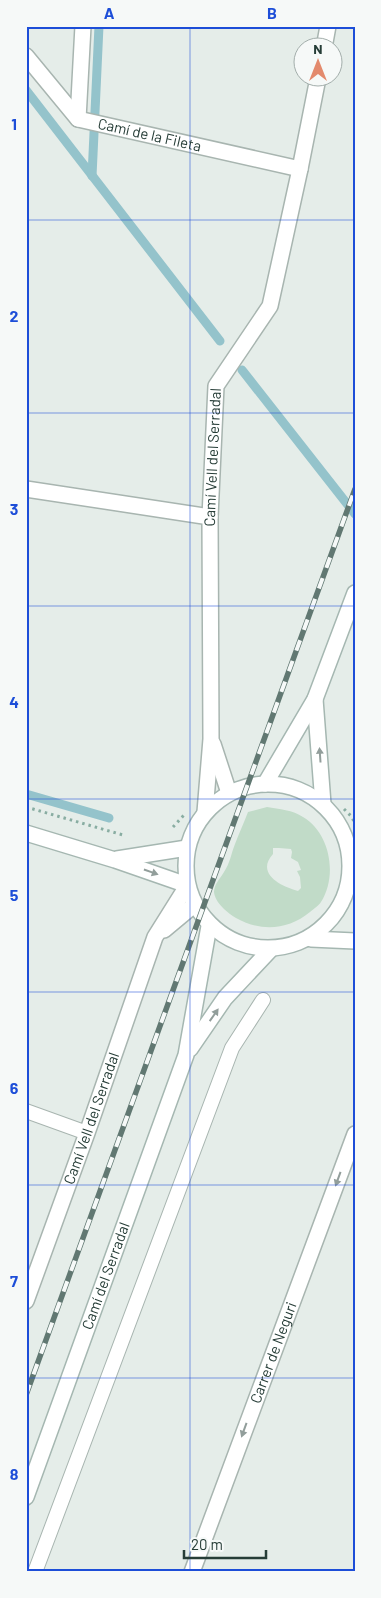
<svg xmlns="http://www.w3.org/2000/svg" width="381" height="1598" font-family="Barlow,sans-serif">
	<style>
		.green { fill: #c1dbc8; fill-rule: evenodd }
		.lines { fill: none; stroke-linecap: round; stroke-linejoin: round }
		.stream { stroke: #94c3cb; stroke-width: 9 }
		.lane-casing { stroke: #a8b5b0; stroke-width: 16 }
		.street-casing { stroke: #a8b5b0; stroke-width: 18 }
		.secondary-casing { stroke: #a5b7b1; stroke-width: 18 }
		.path { stroke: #89ada2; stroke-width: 3; stroke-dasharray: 2.5 4; stroke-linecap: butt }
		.lane { stroke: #fff; stroke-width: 14 }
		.street { stroke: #fff; stroke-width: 15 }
		.secondary { stroke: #fff; stroke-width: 15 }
		.rail-casing { stroke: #617872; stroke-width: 5.5 }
		.rail { stroke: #f6f9f8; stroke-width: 4; stroke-dasharray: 11; stroke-linecap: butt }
		.oneway { fill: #929e9b }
		.grid { fill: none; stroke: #1d4ed8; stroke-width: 1; stroke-opacity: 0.55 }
		.labels { text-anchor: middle; stroke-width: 4; stroke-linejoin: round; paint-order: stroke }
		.street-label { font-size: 15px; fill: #263d37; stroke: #f6f9f8 }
		.neatline { fill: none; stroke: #1d4ed8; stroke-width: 2 }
		.grid-label { font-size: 16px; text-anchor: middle; font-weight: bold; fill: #1d4ed8 }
	</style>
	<rect width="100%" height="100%" fill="#e5ede9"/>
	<path class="green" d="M267 807C279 809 293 810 303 817 330 833 338 875 321 902 319 905 314 909 310 912 288 930 261 932 236 918 228 913 215 903 214 892 214 884 220 879 224 872 230 863 231 854 235 844 239 833 244 823 248 812ZM279 848 291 849 292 852 291 858 298 862 301 870 297 871 300 877 301 888 298 891C282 887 255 874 273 854V848Z"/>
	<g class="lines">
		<g class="stream">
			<polyline points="26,90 220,341"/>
			<polyline points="92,176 99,26"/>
			<polyline points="242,370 355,514"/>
			<polyline points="26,794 109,818"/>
		</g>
		<defs>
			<g id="lane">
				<polyline points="26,1111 87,1133"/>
				<polyline points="35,1572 232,1048 263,1000"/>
			</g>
			<g id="street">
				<polyline points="324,48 328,26"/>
				<path id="s1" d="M26 56 78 119 300 169"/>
				<polyline points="78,119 83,26"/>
				<polyline points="26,489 210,517"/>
				<polyline points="213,744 229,793"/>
				<path id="s2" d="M205 812 211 739 210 517 216 386 270 306 300 169 318 78"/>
				<polyline points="164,930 194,905"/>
				<path id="s3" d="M26 1301 87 1133 155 937 187 886"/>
				<path id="s4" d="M192 1572 355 1134"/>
			</g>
			<g id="secondary">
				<polyline points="315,699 323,804"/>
				<circle cx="268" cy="866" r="82"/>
				<polyline points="265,784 315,699 355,593"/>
				<polyline points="26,833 115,860 187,885"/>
				<polyline points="117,859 187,848"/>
				<polyline points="311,939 355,941"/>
				<polyline points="190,1049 225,998 270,950"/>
				<path id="s5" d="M26 1497 186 1055 209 926"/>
			</g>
		</defs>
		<use href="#lane" class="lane-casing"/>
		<use href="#street" class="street-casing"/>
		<use href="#secondary" class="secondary-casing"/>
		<g class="path">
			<polyline points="26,807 123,835"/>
			<polyline points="344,809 352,817 355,824"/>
			<polyline points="173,827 184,815"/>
		</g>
		<use href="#lane" class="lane"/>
		<use href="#street" class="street"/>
		<use href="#secondary" class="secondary"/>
		<defs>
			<polyline id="rail" points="26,1395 355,489"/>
		</defs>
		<use href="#rail" class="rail-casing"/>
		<use href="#rail" class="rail"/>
	</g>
	<defs><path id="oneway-solid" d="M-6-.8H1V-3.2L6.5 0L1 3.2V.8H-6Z" transform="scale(1.25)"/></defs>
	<g class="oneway">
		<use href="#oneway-solid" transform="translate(320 755) rotate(-94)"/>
		<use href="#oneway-solid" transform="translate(151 872) rotate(19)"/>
		<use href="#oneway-solid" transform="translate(214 1015) rotate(-55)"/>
		<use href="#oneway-solid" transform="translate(338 1179) rotate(110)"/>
		<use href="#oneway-solid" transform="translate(244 1430) rotate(110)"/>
	</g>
	<path class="grid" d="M190 26V1572M26 220H355M26 413H355M26 606H355M26 799H355M26 992H355M26 1185H355M26 1378H355"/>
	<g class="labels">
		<g class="street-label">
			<text dy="5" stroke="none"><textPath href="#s1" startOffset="155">Camí de la Fileta</textPath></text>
			<text dy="5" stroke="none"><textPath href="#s2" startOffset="355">Camí Vell del Serradal</textPath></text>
			<text dy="5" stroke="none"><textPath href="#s3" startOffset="194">Camí Vell del Serradal</textPath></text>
			<text dy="5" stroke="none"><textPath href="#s5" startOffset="235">Camí del Serradal</textPath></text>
			<text dy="5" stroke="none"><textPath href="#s4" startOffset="234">Carrer de Neguri</textPath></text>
		</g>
	</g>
	<rect width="381" height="1598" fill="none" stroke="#f6f9f8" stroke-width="55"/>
	<g transform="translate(318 62)"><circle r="24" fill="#f6f9f8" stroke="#a3aeab"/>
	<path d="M0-4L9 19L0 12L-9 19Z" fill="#e38a6d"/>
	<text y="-8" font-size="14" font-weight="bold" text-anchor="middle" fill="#263d37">N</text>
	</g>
	<path d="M184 1550v8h82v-8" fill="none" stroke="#263d37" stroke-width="2.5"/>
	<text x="191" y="1550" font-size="15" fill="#263d37" stroke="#f6f9f8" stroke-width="4" paint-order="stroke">20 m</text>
	<rect x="28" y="28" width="326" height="1542" class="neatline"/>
	<g class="grid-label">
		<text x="109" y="19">A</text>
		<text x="272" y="19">B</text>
		<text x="14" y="130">1</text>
		<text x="14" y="322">2</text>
		<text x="14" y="515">3</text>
		<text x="14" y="708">4</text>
		<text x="14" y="901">5</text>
		<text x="14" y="1094">6</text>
		<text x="14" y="1287">7</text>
		<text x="14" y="1480">8</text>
	</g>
</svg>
